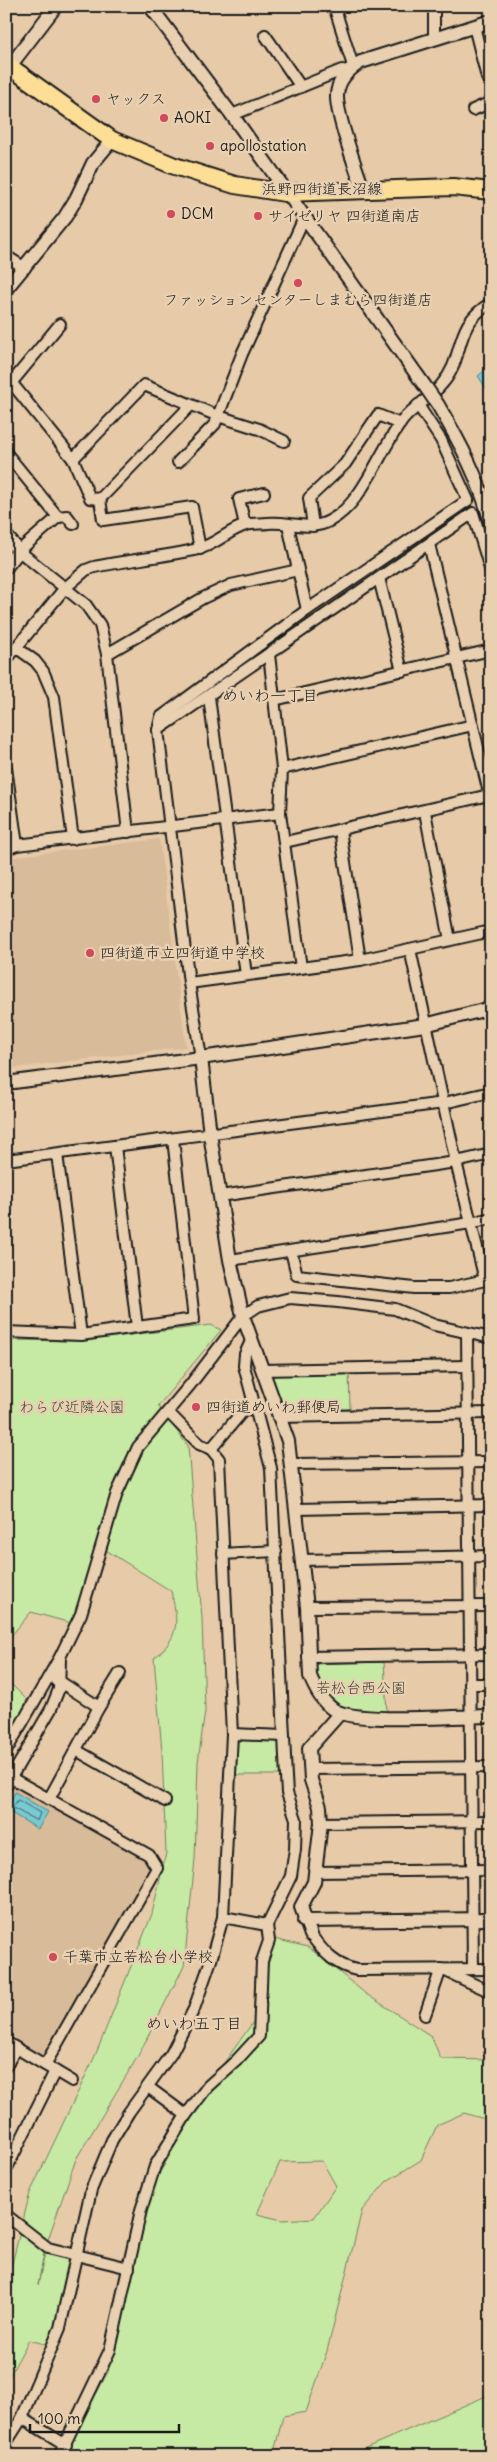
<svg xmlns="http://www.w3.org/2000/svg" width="497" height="2462" font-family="Delius,'Klee One',sans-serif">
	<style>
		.built { fill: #d8bb99 }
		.green { fill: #c6e9a3; stroke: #718260; fill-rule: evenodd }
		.water { fill: #78c9d1; stroke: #538489 }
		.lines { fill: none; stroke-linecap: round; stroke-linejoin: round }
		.shore { stroke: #416164; stroke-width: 1 }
		.minor-casing { stroke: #1c1c1c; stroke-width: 14 }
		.tertiary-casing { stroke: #1c1c1c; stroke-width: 16 }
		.primary-casing { stroke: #1c1c1c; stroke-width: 20 }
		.minor { stroke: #e8d0b1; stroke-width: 10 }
		.tertiary { stroke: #e8d0b1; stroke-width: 12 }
		.primary { stroke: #fcde96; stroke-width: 16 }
		.tertiary-bridge-casing { stroke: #1c1c1c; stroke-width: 16; stroke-linecap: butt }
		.tertiary-bridge { stroke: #e8d0b1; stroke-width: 12 }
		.poi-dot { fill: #d1495b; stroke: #e8d0b1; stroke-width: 2 }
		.labels { text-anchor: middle; stroke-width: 5; stroke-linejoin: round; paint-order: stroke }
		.poi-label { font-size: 15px; fill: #1c1c1c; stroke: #e8d0b1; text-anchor: start }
		.street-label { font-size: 15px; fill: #1c1c1c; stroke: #e8d0b1 }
		.park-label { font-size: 15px; fill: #3e4537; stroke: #e8d0b1 }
		.neighbourhood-label { font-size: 16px; fill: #1c1c1c; stroke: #e8d0b1 }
	</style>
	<rect width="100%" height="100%" fill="#e7caa8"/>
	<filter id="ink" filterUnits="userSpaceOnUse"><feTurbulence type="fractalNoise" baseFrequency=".02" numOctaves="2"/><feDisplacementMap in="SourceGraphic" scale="10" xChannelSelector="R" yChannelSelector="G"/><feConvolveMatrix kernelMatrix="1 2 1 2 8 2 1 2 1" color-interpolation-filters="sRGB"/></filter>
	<g filter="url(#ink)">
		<g class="built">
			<polygon points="159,839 186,1047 6,1069 6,859 26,855"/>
			<polygon points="15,1784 147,1861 149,1873 42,2056 34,2057 6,2041 6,1792 10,1786"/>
		</g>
		<g class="green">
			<path d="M211 1325 221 1330 158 1406 188 1446 202 1618 205 1711 198 1762 195 1859 184 1966 138 2056 76 2159 45 2248 38 2285 46 2249 70 2256 73 2261 60 2315 49 2345 29 2340 6 2382V2287L30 2193 95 2056 152 1914 166 1853 162 1751 154 1658C181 1636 178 1621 171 1591L98 1545 71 1623 31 1612 6 1642V1478L9 1475 6 1472V1340L83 1341Z"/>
			<polygon points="349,1371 350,1409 286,1410 281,1407 271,1376 274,1373"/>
			<path d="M384 1662 387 1713C362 1713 335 1713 319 1691 315 1685 314 1672 312 1664Z"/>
			<polygon points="6,1679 27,1700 6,1743"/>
			<polygon points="235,1739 275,1739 280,1744 281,1775 234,1775"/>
			<path d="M274 1939 308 1947 366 1994 431 2036 441 2059 491 2060V2121L464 2113 437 2125 421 2160 387 2181 362 2210 327 2351 306 2412 283 2416 273 2456H62L108 2372 146 2197 214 2077 256 2018ZM322 2161 336 2186 314 2218 282 2220 257 2214 280 2162Z"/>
			<polygon points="491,2394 491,2456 347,2456"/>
		</g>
		<g class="water">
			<polygon points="491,365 491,396 478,376"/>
			<polygon points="15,1792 48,1812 38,1829 6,1810"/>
		</g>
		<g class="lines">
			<polygon class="shore" points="18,1800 40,1813 37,1821 13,1808"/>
			<defs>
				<g id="minor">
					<polyline points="334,6 353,66"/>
					<polyline points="434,6 434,39"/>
					<polyline points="474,26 487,78 491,77"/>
					<polyline points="265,35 301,87"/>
					<polyline points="473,110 491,102"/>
					<polyline points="232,115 342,70 347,71"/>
					<polyline points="6,256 25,268"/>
					<polyline points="6,376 73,459 90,498 100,499 190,406"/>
					<polyline points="12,382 60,324"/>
					<polyline points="6,453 58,517 67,516 73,524"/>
					<polyline points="73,459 144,385 218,416 259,429 284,441"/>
					<polyline points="178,462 215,424 242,354 304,218"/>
					<polyline points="100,499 103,520 192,507 200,549"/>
					<polyline points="58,517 19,551 86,605 100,625 107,654 128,832"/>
					<polyline points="245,525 239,499 264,493"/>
					<polyline points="288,525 307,610"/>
					<polyline points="313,526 309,498 345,464 378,415 400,424"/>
					<polyline points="429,544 491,801"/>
					<polyline points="379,578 402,671"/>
					<polyline points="17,648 35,661 43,671 54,697 73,839"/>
					<polyline points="107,654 203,598 231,585 298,570"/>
					<polyline points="269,654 282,769 280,813 301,968"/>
					<path d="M6 660 64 589 86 570 94 567C128 560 164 557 198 549 215 545 229 530 246 525 252 523 261 524 268 523 289 521 312 532 331 520 364 502 380 449 403 420 414 406 431 398 442 384 466 357 452 325 491 303"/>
					<polyline points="209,697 246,975"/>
					<polyline points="274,700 491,650"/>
					<polyline points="158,730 473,513 491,572"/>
					<polyline points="6,768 17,845"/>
					<polyline points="282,769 473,725"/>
					<polyline points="425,812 450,940"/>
					<polyline points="340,830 360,960"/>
					<polyline points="285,842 489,795"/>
					<polyline points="6,849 17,845 280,813"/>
					<polyline points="410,949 456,1162 485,1280"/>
					<polyline points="189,983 360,960 491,931"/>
					<polyline points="201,1058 189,983 158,730 161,717 307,610 468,500 441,440 418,405"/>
					<polyline points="115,1146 137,1327"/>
					<polyline points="57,1154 81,1335"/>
					<polyline points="6,1160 444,1103 491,1092"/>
					<polyline points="220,1196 456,1162 491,1154"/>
					<polyline points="291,1251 297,1275 414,1288 449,1288 490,1279"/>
					<polyline points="230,1260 471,1223 491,1218"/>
					<polyline points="6,1332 81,1335 194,1319 173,1139"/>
					<polyline points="467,1334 473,1969"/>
					<polyline points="262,1370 467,1366"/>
					<polyline points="278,1417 491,1413"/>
					<polyline points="211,1449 242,1412 254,1407"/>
					<polyline points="292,1464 491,1462"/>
					<polyline points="297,1509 491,1505"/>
					<polyline points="223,1554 276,1551"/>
					<polyline points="302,1560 491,1556"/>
					<polyline points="307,1607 491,1606"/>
					<polyline points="308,1657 491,1654"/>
					<polyline points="56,1681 59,1681 99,1707"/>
					<polyline points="470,1684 491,1684"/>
					<polyline points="232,1734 284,1736"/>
					<polyline points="76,1750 165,1801"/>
					<polyline points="6,1751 60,1657 81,1614 117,1493 138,1447 190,1385 243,1316 258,1306 290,1298 338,1302 395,1309 434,1325 491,1338"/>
					<polyline points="311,1769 491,1767"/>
					<polyline points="6,1775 149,1855 157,1868 45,2065"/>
					<polyline points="6,1786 51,1709 59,1689 60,1660"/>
					<polyline points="49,1799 99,1707 120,1673"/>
					<polyline points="321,1823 491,1821"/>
					<polyline points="316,1872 491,1870"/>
					<polyline points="223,1917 267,1925"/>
					<path d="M311 1935C324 1953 336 1966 357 1970L491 1969"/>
					<polyline points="425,2015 441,1969 491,1992"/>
					<polyline points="6,2042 72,2081"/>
					<polyline points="6,2066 16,2048"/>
					<polyline points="148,2087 186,2115"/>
					<polyline points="6,2170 55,2071"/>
					<polyline points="6,2215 48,2248 129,2268"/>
					<polyline points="22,2418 66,2445"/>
					<polyline points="6,2443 22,2418 60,2328 91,2190 112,2140 129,2112 171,2054 194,2009 211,1960 223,1917 232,1734 219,1459 211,1449 199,1444 168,1412"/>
					<polyline points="59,2456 110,2350 141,2210 155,2166 186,2115 208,2086 236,2061 259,2036 262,1961 269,1941 267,1925 291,1876 295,1849 296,1819 287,1793 286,1777 271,1468 244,1366 245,1354 251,1341"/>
				</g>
				<g id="tertiary">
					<polyline points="150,6 232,115 427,389"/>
					<polyline points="10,66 56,6"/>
					<path d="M363 189C356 168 336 115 337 95 338 80 349 69 361 62L491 21"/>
					<polyline points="6,289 65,217 76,199 93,163 112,140"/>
					<path d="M438 405C461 444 480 480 491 524"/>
					<polyline points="6,536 19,551 6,567"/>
					<path d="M201 1058 210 1134 230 1260 243 1316 288 1441 307 1607 310 1676C315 1689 322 1702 334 1710 354 1724 461 1716 491 1716"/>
					<polyline points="6,1083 201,1058 425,1025 491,1008"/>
					<polyline points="304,1921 491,1919"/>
					<polyline points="311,1935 301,1907 314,1882 321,1823 320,1807 311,1780 309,1748 340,1713"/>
				</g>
				<polyline id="primary" points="6,64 112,140 172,165 235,185 285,193 453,187 491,191"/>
			</defs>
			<use href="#minor" class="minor-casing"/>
			<use href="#tertiary" class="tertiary-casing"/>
			<use href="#primary" class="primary-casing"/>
			<use href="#minor" class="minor"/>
			<use href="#tertiary" class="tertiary"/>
			<use href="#primary" class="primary"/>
			<defs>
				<polyline id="tertiary-bridge" points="427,389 438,405"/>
			</defs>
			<use href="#tertiary-bridge" class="tertiary-bridge-casing"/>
			<use href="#tertiary-bridge" class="tertiary-bridge"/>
		</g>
	</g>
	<g class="poi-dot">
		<circle cx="96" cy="99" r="5"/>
		<circle cx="164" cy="118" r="5"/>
		<circle cx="210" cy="146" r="5"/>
		<circle cx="171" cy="214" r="5"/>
		<circle cx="258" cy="216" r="5"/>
		<circle cx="298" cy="283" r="5"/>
		<circle cx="90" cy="953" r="5"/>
		<circle cx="196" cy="1407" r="5"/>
		<circle cx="53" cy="1957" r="5"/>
	</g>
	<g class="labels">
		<g class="poi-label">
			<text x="106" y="104">ヤックス</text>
			<text x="174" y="123">AOKI</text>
			<text x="220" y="151">apollostation</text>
			<text x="181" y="219">DCM</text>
			<text x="268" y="221">サイゼリヤ 四街道南店</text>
			<text x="298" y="305" text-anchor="middle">ファッションセンターしまむら四街道店</text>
			<text x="100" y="958">四街道市立四街道中学校</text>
			<text x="206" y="1412">四街道めいわ郵便局</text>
			<text x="63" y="1962">千葉市立若松台小学校</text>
		</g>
		<g class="street-label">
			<text x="322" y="194">浜野四街道長沼線</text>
		</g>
		<g class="park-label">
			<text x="72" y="1412">わらび近隣公園</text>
			<text x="361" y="1693">若松台西公園</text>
		</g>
		<g class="neighbourhood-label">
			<text x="270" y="701">めいわ一丁目</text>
			<text x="194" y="2029">めいわ五丁目</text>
		</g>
	</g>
	<rect width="497" height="2462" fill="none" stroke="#e8d0b1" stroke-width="25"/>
	<rect x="12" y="12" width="472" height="2437" fill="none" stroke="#1c1c1c" stroke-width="2" filter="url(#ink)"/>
	<path d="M30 2424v8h149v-8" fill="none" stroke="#1c1c1c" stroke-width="2.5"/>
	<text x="38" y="2424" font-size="15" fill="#1c1c1c" stroke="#e8d0b1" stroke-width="4" paint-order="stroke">100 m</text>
</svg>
